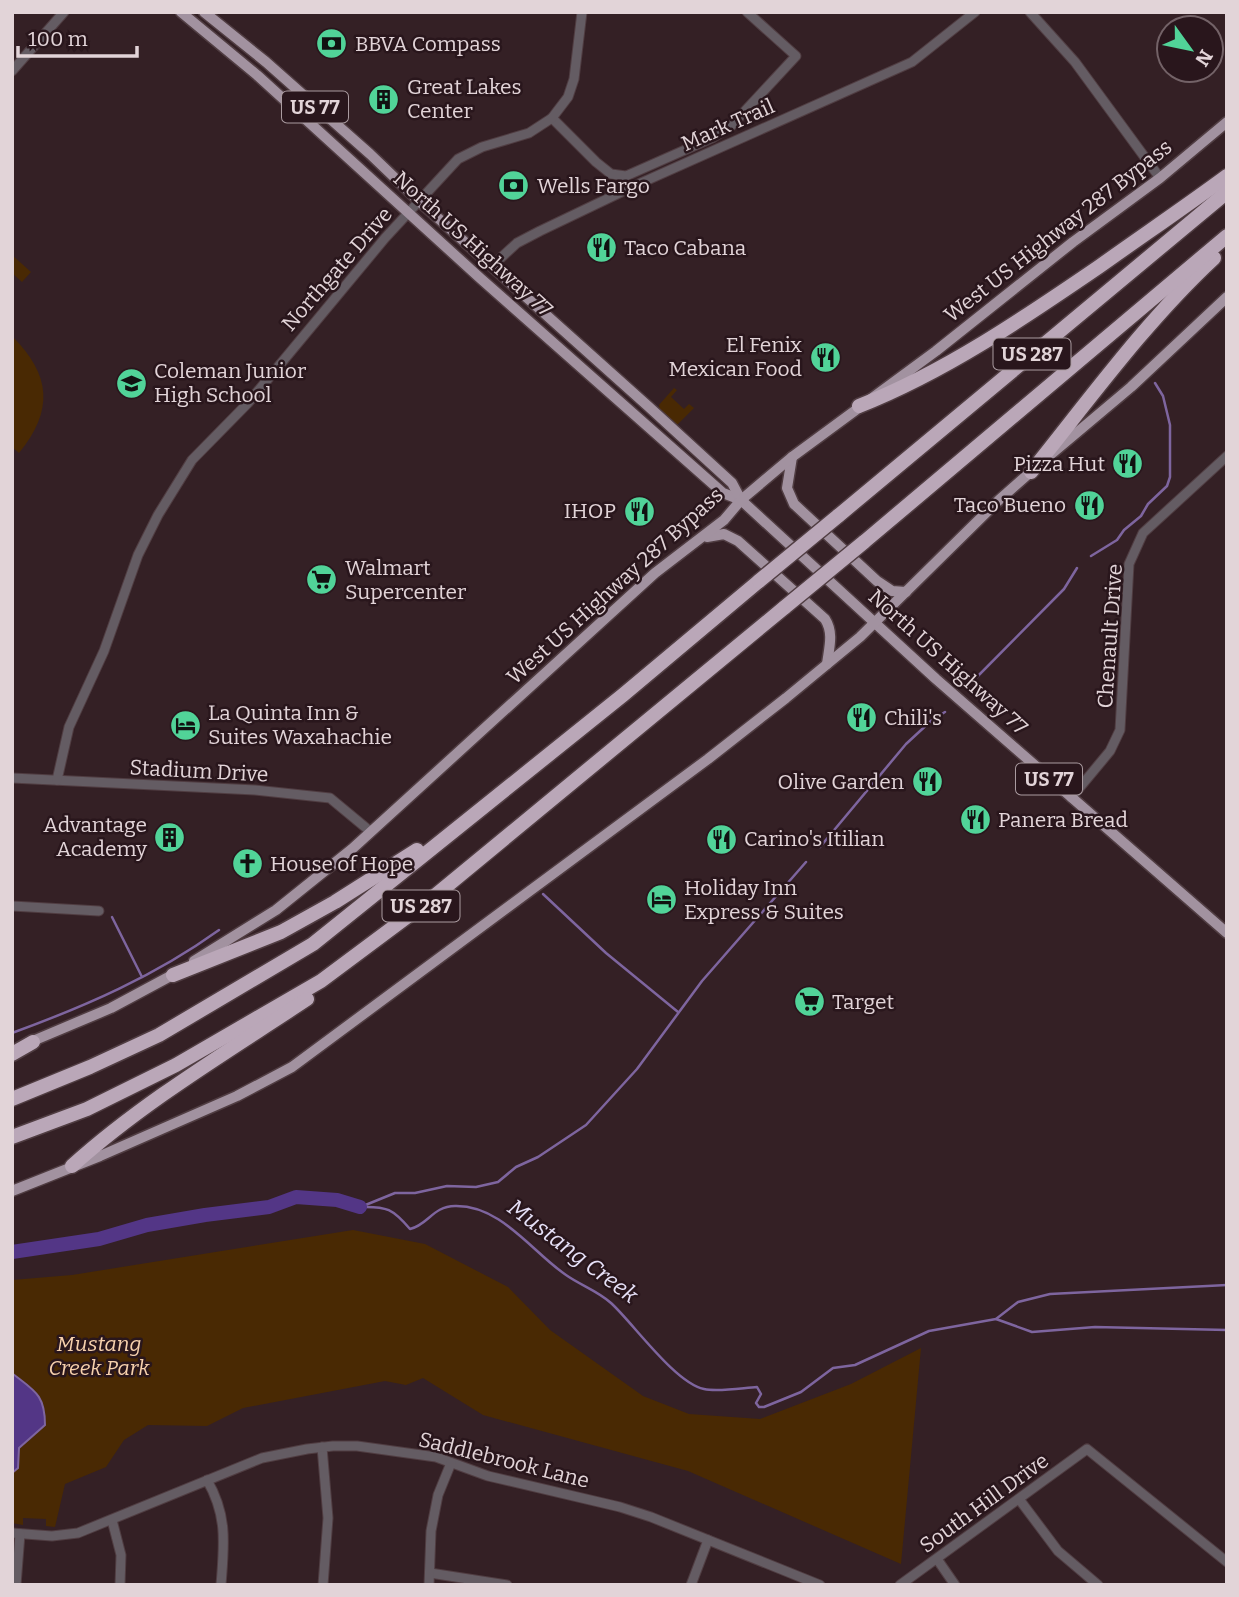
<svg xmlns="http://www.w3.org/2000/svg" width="1239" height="1597" font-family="Bitter,serif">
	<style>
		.green { fill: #492903 }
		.water { fill: #533686; stroke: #7e659f; stroke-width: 2 }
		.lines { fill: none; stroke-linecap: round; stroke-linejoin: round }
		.stream { stroke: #7e659f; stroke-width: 2.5 }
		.river { stroke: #533686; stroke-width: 14 }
		.minor-casing { stroke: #503d42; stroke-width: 11 }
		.major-casing { stroke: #503d42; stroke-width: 13 }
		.highway-casing { stroke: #503d42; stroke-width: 17 }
		.minor { stroke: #645c63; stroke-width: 9 }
		.major { stroke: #a292a0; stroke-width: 10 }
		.highway { stroke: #baa7b8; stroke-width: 14 }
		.highway-bridge-casing { stroke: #503d42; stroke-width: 17; stroke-linecap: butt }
		.highway-bridge { stroke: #baa7b8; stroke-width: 14 }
		.labels { text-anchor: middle; stroke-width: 5; stroke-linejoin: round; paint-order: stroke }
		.shield { fill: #29161c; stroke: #aa9ba0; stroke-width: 2 }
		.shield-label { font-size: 19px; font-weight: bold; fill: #e2d4d8 }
		.poi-label { font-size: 21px; fill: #e2d4d8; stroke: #29161c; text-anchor: start }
		.street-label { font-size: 21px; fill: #e2d4d8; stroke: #29161c }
		.park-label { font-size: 21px; font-style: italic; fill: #f7d1ad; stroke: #29161c }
		.water-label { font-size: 23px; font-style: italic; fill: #e6e0f7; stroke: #29161c }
	</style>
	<rect width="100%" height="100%" fill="#342025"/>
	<g class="green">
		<polygon points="12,255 31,272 22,282 12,273"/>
		<path d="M12 336C51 375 54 410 19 453L12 447Z"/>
		<polygon points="674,388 677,390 671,397 684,409 689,404 694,408 678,424 672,424 660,413 659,405"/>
		<polygon points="353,1230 425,1244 508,1287 550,1330 643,1396 689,1414 760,1419 851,1384 921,1348 901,1564 688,1471 483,1415 423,1378 406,1385 385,1381 243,1408 207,1426 148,1425 124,1440 106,1467 65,1484 55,1527 46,1526 46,1519 23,1518 23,1525 12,1523 12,1280 72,1275"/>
	</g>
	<path class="water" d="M13 1374C35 1391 45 1395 45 1425L19 1448 18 1468 12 1473Z"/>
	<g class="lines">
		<g class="stream">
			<polyline points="1091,556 1117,540 1124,530 1141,516 1148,504 1167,486 1170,477 1170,425 1163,396 1155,383"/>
			<polyline points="973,681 1064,589 1077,568"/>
			<polyline points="820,847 906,744 932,720 945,712"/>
			<polyline points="543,894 606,953 678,1012"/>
			<polyline points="112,917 142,977"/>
			<path d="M12 1033C86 1006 155 976 219 930"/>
			<polyline points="363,1206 395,1193 415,1193 447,1186 476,1187 498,1182 516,1167 538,1157 586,1125 637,1069 702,981 806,862"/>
			<path d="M360 1207C387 1206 393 1209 410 1229 428 1225 433 1206 455 1206 501 1205 531 1251 566 1275 580 1285 598 1291 611 1303 633 1323 675 1383 704 1389 718 1392 742 1388 757 1387L761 1394 756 1403 759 1407H764L801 1392 833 1368 855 1365 929 1331 996 1319 1018 1302 1050 1294 1227 1285"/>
			<polyline points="996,1319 1032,1332 1095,1327 1227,1330"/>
		</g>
		<polyline class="river" points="12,1252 99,1239 147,1225 205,1215 269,1207 296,1197 337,1200 360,1207"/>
		<defs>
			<g id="minor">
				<polyline points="1030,12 1075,62 1160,178"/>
				<polyline points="12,71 64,12"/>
				<polyline points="552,118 596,162 611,174 626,176 712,138 731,126 796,56 747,12"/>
				<polyline points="493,265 517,243 540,231 634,186 912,62 975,12"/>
				<polyline points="12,778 255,790 330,798 371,832"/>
				<polyline points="57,780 69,727 104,651 138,555 158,515 192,460 248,403 385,238 458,159 482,147 529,133 552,118 568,97 574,79 582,12"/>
				<polyline points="1071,798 1110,751 1120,730 1129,564 1143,533 1227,456"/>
				<polyline points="12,906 99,911"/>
				<polyline points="322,1447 328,1518 323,1585"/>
				<path d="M207 1480C228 1516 224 1545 221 1585"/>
				<polyline points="1019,1499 1058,1551 1098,1585"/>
				<polyline points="112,1520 121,1555 120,1585"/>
				<polyline points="12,1533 52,1536 78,1533 262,1458 307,1449 333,1446 357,1446 436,1457 488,1476 620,1507 651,1517 820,1585"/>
				<polyline points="937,1559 955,1585"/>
				<polyline points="430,1573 507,1585"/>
				<polyline points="16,1585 20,1534"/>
				<polyline points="429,1585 431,1531 438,1495 451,1463"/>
				<polyline points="691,1585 708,1540"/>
				<polyline points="900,1585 1087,1449 1227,1562"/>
			</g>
			<g id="major">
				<polyline points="181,12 257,75 480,278 723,493 741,500 936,679 1227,933"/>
				<polyline points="204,12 266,62 370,154 419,201 649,407 732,483 741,500"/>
				<polyline points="1049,456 1131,387 1227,297"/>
				<polyline points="792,457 787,488 794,504 877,581 892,591 906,592"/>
				<path d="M707 537 724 534 738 541 825 619C834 633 829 648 827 664"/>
				<polyline points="194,961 276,910 352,849 655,573 724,520 741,500 792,457 936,351 1073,242 1160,178 1227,122"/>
				<polyline points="28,1043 111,1008 178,972"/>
				<polyline points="12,1191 100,1156 237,1096 292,1067 708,759 786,698 860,637 999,500 1034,469"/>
			</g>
			<g id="highway">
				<path d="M859 406C945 372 1024 318 1100 266 1142 236 1185 207 1227 176"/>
				<path d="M1031 472C1089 400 1146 321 1214 258"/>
				<polyline points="838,516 1227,192"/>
				<polyline points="864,542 1227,236"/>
				<polyline points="173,975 281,932 335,902 417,850"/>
				<polyline points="12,1054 33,1042"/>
				<polyline points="12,1099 90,1067 159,1035 313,944 623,695 759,581"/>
				<polyline points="12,1137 87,1109 176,1065 321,981 431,899 785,607"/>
				<path d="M72 1166C143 1102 227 1052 307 999"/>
			</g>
		</defs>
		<use href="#minor" class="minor-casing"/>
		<use href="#major" class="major-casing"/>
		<use href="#highway" class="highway-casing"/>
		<use href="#minor" class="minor"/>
		<use href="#major" class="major"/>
		<use href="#highway" class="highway"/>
		<defs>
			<g id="highway-bridge">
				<polyline points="759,581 838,516"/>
				<polyline points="785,607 864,542"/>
			</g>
		</defs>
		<use href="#highway-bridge" class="highway-bridge-casing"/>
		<use href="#highway-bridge" class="highway-bridge"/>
	</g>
	<defs>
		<symbol id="bank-disc" viewBox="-11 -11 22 22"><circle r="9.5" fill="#51d398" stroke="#29161c"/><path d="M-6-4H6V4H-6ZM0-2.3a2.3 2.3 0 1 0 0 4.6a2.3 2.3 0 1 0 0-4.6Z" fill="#111"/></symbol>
		<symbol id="building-disc" viewBox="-11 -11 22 22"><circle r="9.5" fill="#51d398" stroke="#29161c"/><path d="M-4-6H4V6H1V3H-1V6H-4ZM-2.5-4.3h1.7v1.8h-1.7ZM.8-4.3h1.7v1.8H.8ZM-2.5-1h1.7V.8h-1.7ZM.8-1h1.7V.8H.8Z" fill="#111"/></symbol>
		<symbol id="restaurant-disc" viewBox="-11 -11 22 22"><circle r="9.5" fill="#51d398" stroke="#29161c"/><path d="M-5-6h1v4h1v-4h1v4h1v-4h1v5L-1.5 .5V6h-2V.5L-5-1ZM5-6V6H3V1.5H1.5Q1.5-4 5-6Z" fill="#111"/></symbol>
		<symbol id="school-disc" viewBox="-11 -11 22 22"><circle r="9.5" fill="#51d398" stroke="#29161c"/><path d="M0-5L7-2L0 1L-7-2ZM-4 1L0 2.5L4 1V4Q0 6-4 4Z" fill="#111"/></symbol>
		<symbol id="supermarket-disc" viewBox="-11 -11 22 22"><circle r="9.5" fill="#51d398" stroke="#29161c"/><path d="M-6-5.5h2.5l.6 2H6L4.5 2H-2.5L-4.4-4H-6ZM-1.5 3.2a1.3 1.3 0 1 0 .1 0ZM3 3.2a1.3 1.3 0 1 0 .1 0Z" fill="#111"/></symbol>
		<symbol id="hotel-disc" viewBox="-11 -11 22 22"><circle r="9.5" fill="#51d398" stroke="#29161c"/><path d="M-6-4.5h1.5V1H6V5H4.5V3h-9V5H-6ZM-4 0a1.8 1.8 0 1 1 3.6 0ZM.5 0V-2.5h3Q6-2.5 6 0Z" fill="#111"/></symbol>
		<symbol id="church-disc" viewBox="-11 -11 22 22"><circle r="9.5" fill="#51d398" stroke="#29161c"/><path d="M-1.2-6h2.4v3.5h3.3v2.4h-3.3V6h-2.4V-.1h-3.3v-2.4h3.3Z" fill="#111"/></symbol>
	</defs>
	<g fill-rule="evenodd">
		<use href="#bank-disc" x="314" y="26" width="35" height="35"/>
		<use href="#building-disc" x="366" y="82" width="35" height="35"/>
		<use href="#bank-disc" x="496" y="168" width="35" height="35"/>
		<use href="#restaurant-disc" x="584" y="230" width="35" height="35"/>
		<use href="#restaurant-disc" x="808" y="340" width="35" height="35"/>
		<use href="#school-disc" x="114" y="366" width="35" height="35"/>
		<use href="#restaurant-disc" x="1110" y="446" width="35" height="35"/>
		<use href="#restaurant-disc" x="1072" y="488" width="35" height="35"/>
		<use href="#restaurant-disc" x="622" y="494" width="35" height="35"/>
		<use href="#supermarket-disc" x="304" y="562" width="35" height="35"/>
		<use href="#restaurant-disc" x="844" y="700" width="35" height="35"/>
		<use href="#hotel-disc" x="168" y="708" width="35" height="35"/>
		<use href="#restaurant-disc" x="910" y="764" width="35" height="35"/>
		<use href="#restaurant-disc" x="958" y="802" width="35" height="35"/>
		<use href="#building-disc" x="152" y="820" width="35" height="35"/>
		<use href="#restaurant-disc" x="704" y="822" width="35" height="35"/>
		<use href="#church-disc" x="230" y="846" width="35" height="35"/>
		<use href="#hotel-disc" x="644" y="882" width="35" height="35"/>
		<use href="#supermarket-disc" x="792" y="984" width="35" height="35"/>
	</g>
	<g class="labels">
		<g class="shield">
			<rect x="282" y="91.5" width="66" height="31" rx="5"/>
			<rect x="993.5" y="338.5" width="77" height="31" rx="5"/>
			<rect x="1016" y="763.5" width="66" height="31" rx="5"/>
			<rect x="382.5" y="890.5" width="77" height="31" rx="5"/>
		</g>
		<g class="shield-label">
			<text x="315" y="114">US 77</text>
			<text x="1032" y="361">US 287</text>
			<text x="1049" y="786">US 77</text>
			<text x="421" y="913">US 287</text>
		</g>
		<g class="poi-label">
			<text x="355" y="51">BBVA Compass</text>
			<text x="407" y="94">Great Lakes<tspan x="407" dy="24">Center</tspan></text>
			<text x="537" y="193">Wells Fargo</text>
			<text x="624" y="255">Taco Cabana</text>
			<text x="802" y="352" text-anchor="end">El Fenix<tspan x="802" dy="24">Mexican Food</tspan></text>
			<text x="154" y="378">Coleman Junior<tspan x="154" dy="24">High School</tspan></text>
			<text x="1105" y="471" text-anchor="end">Pizza Hut</text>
			<text x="1066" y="512" text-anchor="end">Taco Bueno</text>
			<text x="616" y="518" text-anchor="end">IHOP</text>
			<text x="345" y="575">Walmart<tspan x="345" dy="24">Supercenter</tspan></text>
			<text x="208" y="720">La Quinta Inn &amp;<tspan x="208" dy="24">Suites Waxahachie</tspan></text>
			<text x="884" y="725">Chili's</text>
			<text x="904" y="789" text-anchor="end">Olive Garden</text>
			<text x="998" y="827">Panera Bread</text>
			<text x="147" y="832" text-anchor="end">Advantage<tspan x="147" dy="24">Academy</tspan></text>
			<text x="744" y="846">Carino's Itilian</text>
			<text x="270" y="871">House of Hope</text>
			<text x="684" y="895">Holiday Inn<tspan x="684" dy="24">Express &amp; Suites</tspan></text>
			<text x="832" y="1009">Target</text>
		</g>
		<g class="street-label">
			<text transform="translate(728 125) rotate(-24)" y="7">Mark Trail</text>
			<text transform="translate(1058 231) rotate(-38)" y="7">West US Highway 287 Bypass</text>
			<text transform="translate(473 244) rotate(42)" y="7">North US Highway 77</text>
			<text transform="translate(337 269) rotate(-49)" y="7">Northgate Drive</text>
			<text transform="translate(615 586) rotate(-42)" y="7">West US Highway 287 Bypass</text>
			<text transform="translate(1110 636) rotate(-86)" y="7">Chenault Drive</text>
			<text transform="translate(948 662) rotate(42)" y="7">North US Highway 77</text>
			<text transform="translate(199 771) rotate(3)" y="7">Stadium Drive</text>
			<text transform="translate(504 1460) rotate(14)" y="7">Saddlebrook Lane</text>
			<text transform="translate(984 1503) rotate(-36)" y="7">South Hill Drive</text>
		</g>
		<g class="park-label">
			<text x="99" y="1351">Mustang<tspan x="99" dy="24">Creek Park</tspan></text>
		</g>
		<g class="water-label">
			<text transform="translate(573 1251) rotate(37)" y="8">Mustang Creek</text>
		</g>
	</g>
	<rect width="1239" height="1597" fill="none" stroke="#e2d4d8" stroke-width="28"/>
	<g transform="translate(1190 49) rotate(123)"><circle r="33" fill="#29161c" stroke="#736267" stroke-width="2"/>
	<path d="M0-5L12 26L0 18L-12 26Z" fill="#51d398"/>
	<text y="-10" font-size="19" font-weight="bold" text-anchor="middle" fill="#e2d4d8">N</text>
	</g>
	<path d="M18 46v10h119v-10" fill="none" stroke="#e2d4d8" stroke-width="3.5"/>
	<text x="28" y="46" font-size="21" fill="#e2d4d8" stroke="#29161c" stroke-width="5" paint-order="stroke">100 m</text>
</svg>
